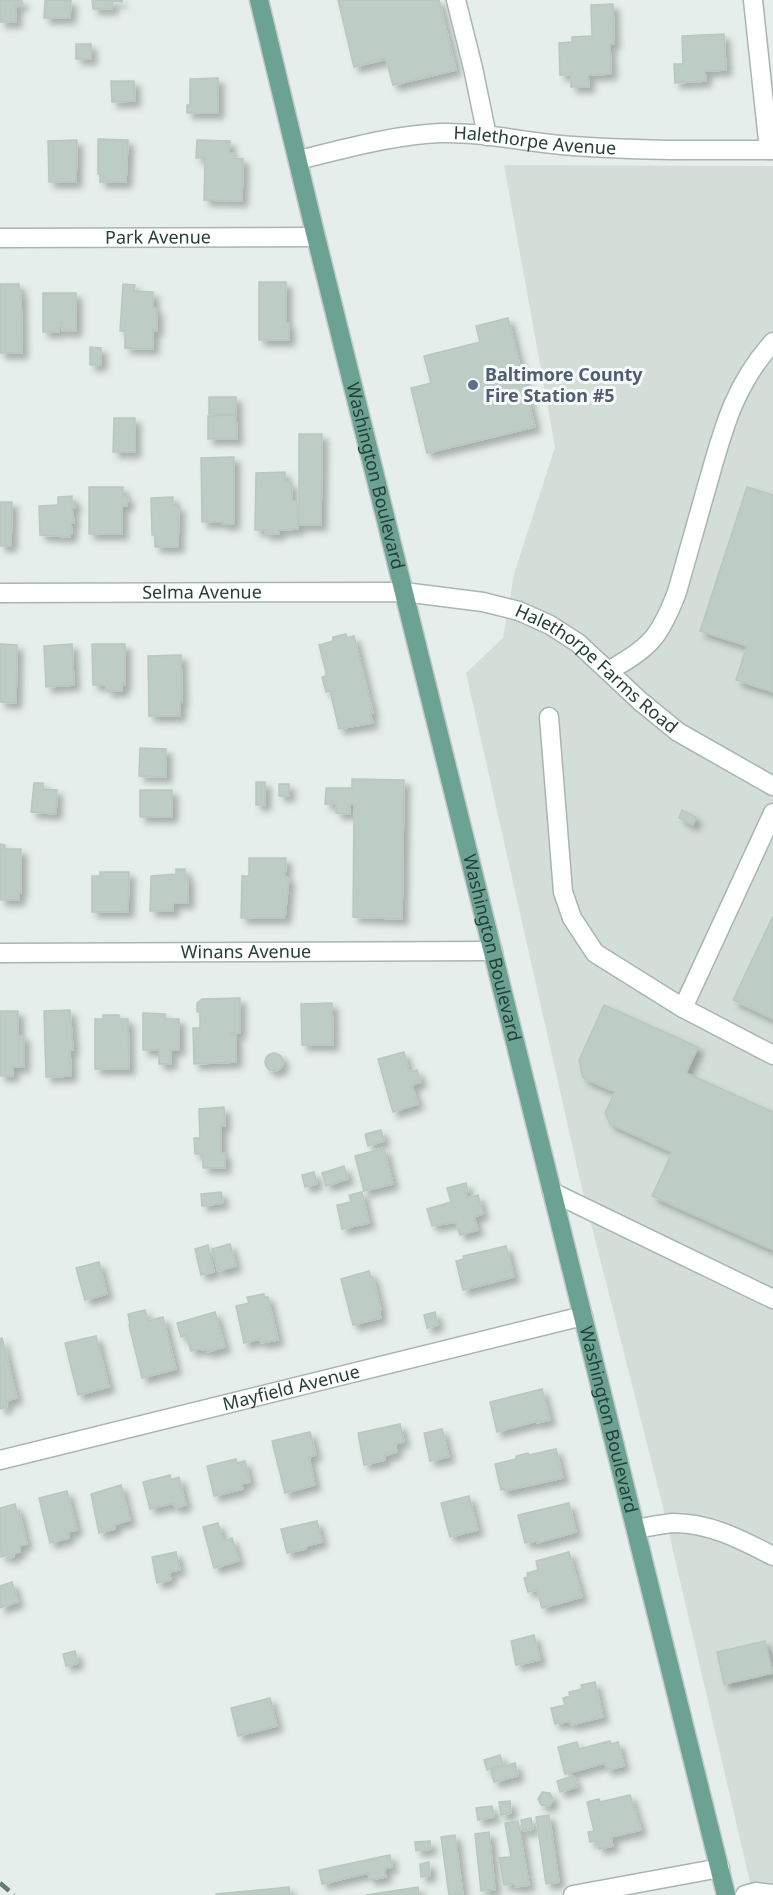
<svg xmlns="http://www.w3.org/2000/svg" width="773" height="1895" font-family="'Noto Sans',sans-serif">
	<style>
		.built { fill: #d3ded9 }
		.building { fill: #bdccc5; stroke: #b8c8c0; stroke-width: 1.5; filter: url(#shadow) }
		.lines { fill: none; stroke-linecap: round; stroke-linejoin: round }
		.minor-casing { stroke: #a7b6b1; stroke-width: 21 }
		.major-casing { stroke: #c2cac7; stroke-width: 21 }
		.minor { stroke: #fff; stroke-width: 18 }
		.major { stroke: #6ba291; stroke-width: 18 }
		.rail { stroke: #5f7b72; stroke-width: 4.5; stroke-dasharray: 12 6; stroke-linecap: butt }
		.service-dot { fill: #5c6f8a; stroke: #f6faf8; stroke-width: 2 }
		.labels { text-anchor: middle; stroke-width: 6; stroke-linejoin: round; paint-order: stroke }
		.street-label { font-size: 18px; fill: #244037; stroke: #f6faf8 }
		.service-label { font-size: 18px; font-weight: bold; fill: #4e5e75; stroke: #f6faf8; text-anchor: start }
	</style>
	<defs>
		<filter id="shadow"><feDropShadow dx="5.5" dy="5.5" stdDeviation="3" flood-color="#0004"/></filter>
	</defs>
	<rect width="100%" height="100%" fill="#e5eeea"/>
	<polygon class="built" points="504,165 773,166 773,1895 753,1895 661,1499 580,1180 466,673 503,638 514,574 555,447"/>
	<g class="building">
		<polygon points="0,0 22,0 22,5 16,5 16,22 0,22"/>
		<polygon points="45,0 71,0 70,18 44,18"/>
		<polygon points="92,0 122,0 122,2 113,1 112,9 93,9"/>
		<polygon points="338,0 439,0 456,70 393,85 386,59 354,67"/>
		<polygon points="613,4 614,44 610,44 611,74 588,75 589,87 571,87 571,75 560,75 559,43 572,42 572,37 592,36 591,5"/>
		<polygon points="724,34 726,70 705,71 706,81 675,83 674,64 683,64 682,36"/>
		<rect x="76" y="44" width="15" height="15"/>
		<polygon points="218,78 218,113 187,113 187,105 190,105 190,79"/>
		<polygon points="111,81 134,81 135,101 112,102"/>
		<polygon points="98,139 128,140 126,182 100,182 100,174 98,174"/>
		<polygon points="77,140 76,182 49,182 48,141"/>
		<polygon points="197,140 230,141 229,153 234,153 234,158 243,159 242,201 204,200 205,158 196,158"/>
		<polygon points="259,282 286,282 286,323 289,323 289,340 259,340"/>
		<polygon points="0,284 19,284 19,292 21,292 22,353 0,353"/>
		<polygon points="123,284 135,285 134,291 153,292 153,308 157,309 157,331 153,331 153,349 125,348 125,331 120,331"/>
		<polygon points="43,293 76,293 76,331 62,331 62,322 60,322 59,332 43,332"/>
		<polygon points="508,318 535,427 427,453 411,388 431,383 424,356 480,342 476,326"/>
		<polygon points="90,347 101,348 101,365 90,365"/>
		<rect x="209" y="397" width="27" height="17"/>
		<polygon points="236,415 237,439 208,439 208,416"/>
		<polygon points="114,418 135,418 135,452 113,452"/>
		<polygon points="299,434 322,434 321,525 299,525"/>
		<polygon points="234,457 234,524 223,524 223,522 202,522 201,458"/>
		<polygon points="285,472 285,481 291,483 292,501 297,501 298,529 279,530 279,534 265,534 266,530 255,530 256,473"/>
		<polygon points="89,487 123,487 123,496 128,496 127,506 122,506 122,534 89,534"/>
		<polygon points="747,487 773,495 773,692 736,680 747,646 700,631"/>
		<polygon points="72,496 72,502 75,502 75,508 72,508 74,523 71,523 72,534 70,534 70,537 40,535 39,506 58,505 58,497"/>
		<polygon points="173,497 173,506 179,506 178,547 155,547 155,535 152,535 151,498"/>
		<polygon points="0,502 12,502 11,546 0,546"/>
		<polygon points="346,634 347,638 354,636 373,713 370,714 373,723 339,729 330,691 326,692 322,677 326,676 326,672 319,645 333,641 333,637"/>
		<polygon points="0,644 17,645 16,703 0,702"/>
		<polygon points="72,644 74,685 46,687 44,646"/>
		<polygon points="92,644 125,644 125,685 122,685 122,691 107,691 106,685 93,685"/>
		<polygon points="181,655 182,702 180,701 180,716 149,716 148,656"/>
		<polygon points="140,748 166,749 166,777 139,776"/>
		<polygon points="352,779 404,780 402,919 353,917 354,804 350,804 350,814 336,813 336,804 325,804 326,788 352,788"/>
		<rect x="256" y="782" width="9" height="23"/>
		<polygon points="34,783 43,783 43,789 57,790 56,814 31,812"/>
		<rect x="279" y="784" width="10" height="12"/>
		<rect x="140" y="790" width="32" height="27"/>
		<polygon points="682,810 696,817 693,825 679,818"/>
		<polygon points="0,844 5,845 5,849 21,849 21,893 19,893 19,900 0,900"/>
		<polygon points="249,858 286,858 285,877 289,878 285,918 241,918 242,876 249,876"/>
		<polygon points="176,869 185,869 185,877 188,877 188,903 173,903 173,911 150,911 151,876 176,874"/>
		<polygon points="100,872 129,872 128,912 92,912 92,876 100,876"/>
		<polygon points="773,916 773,1019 733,1000"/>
		<polygon points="240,998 240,1033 230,1033 230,1035 236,1035 236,1062 194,1064 193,1028 200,1028 200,1012 197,1012 197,1003 202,999"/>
		<polygon points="332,1003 333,1045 302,1045 301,1004"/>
		<polygon points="604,1005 698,1047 686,1073 773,1112 773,1250 652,1196 672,1152 610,1124 605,1113 615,1092 583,1078 579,1060"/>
		<polygon points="70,1010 73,1050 70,1050 71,1076 46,1077 44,1011"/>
		<polygon points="0,1011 18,1011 18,1036 24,1036 24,1067 13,1067 13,1076 0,1076"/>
		<polygon points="143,1013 165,1014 165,1019 179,1019 179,1050 171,1050 171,1064 159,1064 159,1050 143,1050"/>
		<polygon points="103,1015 119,1015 119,1019 128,1019 129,1069 95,1069 95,1019 103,1019"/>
		<polygon points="404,1052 409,1072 417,1070 421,1082 412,1085 418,1104 393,1112 378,1059"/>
		<circle cx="274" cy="1062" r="9"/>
		<polygon points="224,1107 225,1126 221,1126 221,1153 225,1153 225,1168 203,1168 203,1154 195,1154 194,1138 200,1138 199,1109"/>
		<polygon points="381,1130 384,1141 368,1146 365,1134"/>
		<polygon points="384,1148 393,1184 364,1191 355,1156"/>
		<polygon points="344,1166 348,1179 326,1186 322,1173"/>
		<polygon points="314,1172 317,1184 305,1187 302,1175"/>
		<polygon points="466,1183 468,1192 465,1193 467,1198 478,1195 483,1214 474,1217 478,1230 460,1235 456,1222 432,1226 427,1209 451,1202 447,1188"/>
		<polygon points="221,1192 223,1203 202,1206 201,1194"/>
		<polygon points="362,1192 369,1223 342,1229 337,1205 351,1202 349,1195"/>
		<polygon points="230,1244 236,1266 218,1271 212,1249"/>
		<polygon points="208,1245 214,1272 201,1275 195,1249"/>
		<polygon points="506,1246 514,1277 463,1290 456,1261 464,1259 463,1256"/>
		<polygon points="99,1262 107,1294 85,1300 76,1268"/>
		<polygon points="369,1271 371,1277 373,1277 381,1310 379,1311 381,1318 353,1325 341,1279"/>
		<polygon points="264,1294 264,1297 268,1297 278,1340 261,1343 260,1339 244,1343 236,1306 249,1303 247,1297"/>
		<polygon points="145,1310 148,1321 163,1317 176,1369 142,1378 129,1325 130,1325 128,1314"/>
		<polygon points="215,1312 225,1347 207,1352 206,1349 202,1350 201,1348 191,1351 186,1335 181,1337 177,1323"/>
		<polygon points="435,1312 438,1325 427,1328 424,1315"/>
		<polygon points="96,1336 109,1387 78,1395 65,1343"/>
		<polygon points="2,1338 17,1398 6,1401 7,1407 0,1409 0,1339"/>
		<polygon points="542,1389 550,1420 537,1423 537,1421 497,1432 490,1402"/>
		<polygon points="400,1424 404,1442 395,1444 397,1452 384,1456 385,1460 364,1465 358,1433"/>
		<polygon points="442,1429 449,1457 430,1461 424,1433"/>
		<polygon points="310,1432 316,1455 309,1457 315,1485 285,1493 272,1441"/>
		<polygon points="556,1449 563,1478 505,1491 504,1489 501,1490 495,1464 516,1459 516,1456 528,1453 529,1455"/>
		<polygon points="236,1459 237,1463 245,1461 250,1482 241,1484 243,1489 214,1496 207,1466"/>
		<polygon points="170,1475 171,1480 179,1477 186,1505 175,1508 174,1503 150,1509 143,1482"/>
		<polygon points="121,1485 130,1520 114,1525 115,1529 99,1533 91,1494"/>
		<polygon points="67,1491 77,1530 68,1532 69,1538 50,1543 39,1498"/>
		<polygon points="469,1496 478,1530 450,1537 441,1503"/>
		<polygon points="569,1503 576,1532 537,1543 537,1541 525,1543 518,1515"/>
		<polygon points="15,1504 17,1512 19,1511 27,1544 19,1546 20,1552 13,1554 14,1557 9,1558 8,1555 1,1557 0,1508"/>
		<polygon points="317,1521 322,1542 306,1546 306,1549 287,1553 281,1529"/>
		<polygon points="218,1523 223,1541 232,1538 239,1561 214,1568 203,1527"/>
		<polygon points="176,1552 180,1570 169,1572 171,1580 157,1583 152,1557"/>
		<polygon points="569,1552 582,1597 542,1608 537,1590 528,1592 524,1578 528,1577 527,1573 538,1570 536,1561"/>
		<polygon points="12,1582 18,1602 0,1608 0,1586"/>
		<polygon points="534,1635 540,1660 516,1665 511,1641"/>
		<polygon points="765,1641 773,1673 724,1684 717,1652"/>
		<polygon points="75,1651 78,1663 66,1666 63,1654"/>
		<polygon points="595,1682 603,1717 571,1725 570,1721 555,1724 551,1708 565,1705 563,1698 570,1696 569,1692 582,1689 581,1685"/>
		<polygon points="270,1698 277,1726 238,1736 231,1708"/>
		<polygon points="610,1741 611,1744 618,1742 624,1766 607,1770 605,1763 565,1774 558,1747 577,1742 579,1749"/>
		<polygon points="500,1755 503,1765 487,1770 484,1760"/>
		<polygon points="515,1763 518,1776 494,1782 491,1770"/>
		<polygon points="573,1776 577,1787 560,1792 557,1781"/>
		<polygon points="542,1792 550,1793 553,1800 549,1806 541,1805 538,1799"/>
		<polygon points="630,1795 641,1830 611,1837 613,1846 599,1849 597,1841 590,1842 588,1832 594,1831 587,1802 599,1799 600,1802"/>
		<polygon points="510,1801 511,1813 501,1815 499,1802"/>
		<polygon points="492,1806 494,1817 478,1820 476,1808"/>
		<polygon points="549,1815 559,1882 546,1884 536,1817"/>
		<polygon points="531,1818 533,1829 523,1831 521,1820"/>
		<polygon points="518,1821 529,1885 515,1887 515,1884 504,1885 499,1858 511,1857 505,1823"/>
		<polygon points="489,1832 495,1890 481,1891 475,1834"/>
		<polygon points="455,1835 463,1895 449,1895 441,1837"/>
		<polygon points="430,1841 431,1849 416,1851 415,1842"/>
		<polygon points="390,1855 392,1867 384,1869 386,1877 370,1880 368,1873 322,1884 319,1870"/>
		<polygon points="429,1862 430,1876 421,1877 420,1864"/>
		<polygon points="289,1887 290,1895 216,1895 216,1894"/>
		<polygon points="418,1887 419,1895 366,1895"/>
	</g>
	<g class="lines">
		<defs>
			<g id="minor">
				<polyline points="456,0 473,68 487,136"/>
				<polyline points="753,0 769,150"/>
				<path id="s1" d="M298 160C345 149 392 135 441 133 485 132 529 143 573 146 639 151 706 150 773 150"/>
				<path id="s2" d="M0 238 316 237"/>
				<path id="s3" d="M0 593 404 592 483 602 519 611 550 625 578 643 640 701 678 732 773 786"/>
				<path d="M608 671C650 648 660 637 677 592 687 557 697 522 707 486 723 430 733 387 773 342"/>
				<polyline points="549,717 563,892 572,918 595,953 683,1008"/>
				<polyline points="773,813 683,1008 773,1055"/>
				<path id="s4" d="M0 953 493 951"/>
				<polyline points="552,1192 773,1299"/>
				<path id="s5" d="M0 1460 583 1316"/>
				<path d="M636 1529C648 1527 661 1524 673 1523 710 1523 740 1539 773 1556"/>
				<polyline points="573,1895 720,1868"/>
				<polyline points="745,1895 756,1892 773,1894"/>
			</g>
			<g id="major">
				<path id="s6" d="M259 0 316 237 726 1895"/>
			</g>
		</defs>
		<use href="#minor" class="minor-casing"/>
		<use href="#major" class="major-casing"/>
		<use href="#minor" class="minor"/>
		<use href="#major" class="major"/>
		<polyline class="rail" points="0,1883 14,1895"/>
	</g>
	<circle class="service-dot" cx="473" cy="385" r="6"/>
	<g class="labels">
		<g class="street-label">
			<text dy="6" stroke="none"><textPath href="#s1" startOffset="240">Halethorpe Avenue</textPath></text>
			<text dy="6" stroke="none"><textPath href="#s2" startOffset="158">Park Avenue</textPath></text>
			<text dy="6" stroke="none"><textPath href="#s6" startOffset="490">Washington Boulevard</textPath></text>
			<text dy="6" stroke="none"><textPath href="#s3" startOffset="202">Selma Avenue</textPath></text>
			<text dy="6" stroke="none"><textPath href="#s3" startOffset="618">Halethorpe Farms Road</textPath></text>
			<text dy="6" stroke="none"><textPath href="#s6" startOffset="976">Washington Boulevard</textPath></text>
			<text dy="6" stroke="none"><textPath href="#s4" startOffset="246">Winans Avenue</textPath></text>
			<text dy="6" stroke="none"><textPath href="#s5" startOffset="300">Mayfield Avenue</textPath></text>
			<text dy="6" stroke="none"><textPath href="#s6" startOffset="1462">Washington Boulevard</textPath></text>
		</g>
		<g class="service-label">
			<text x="485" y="381">Baltimore County<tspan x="485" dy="21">Fire Station #5</tspan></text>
		</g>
	</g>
</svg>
